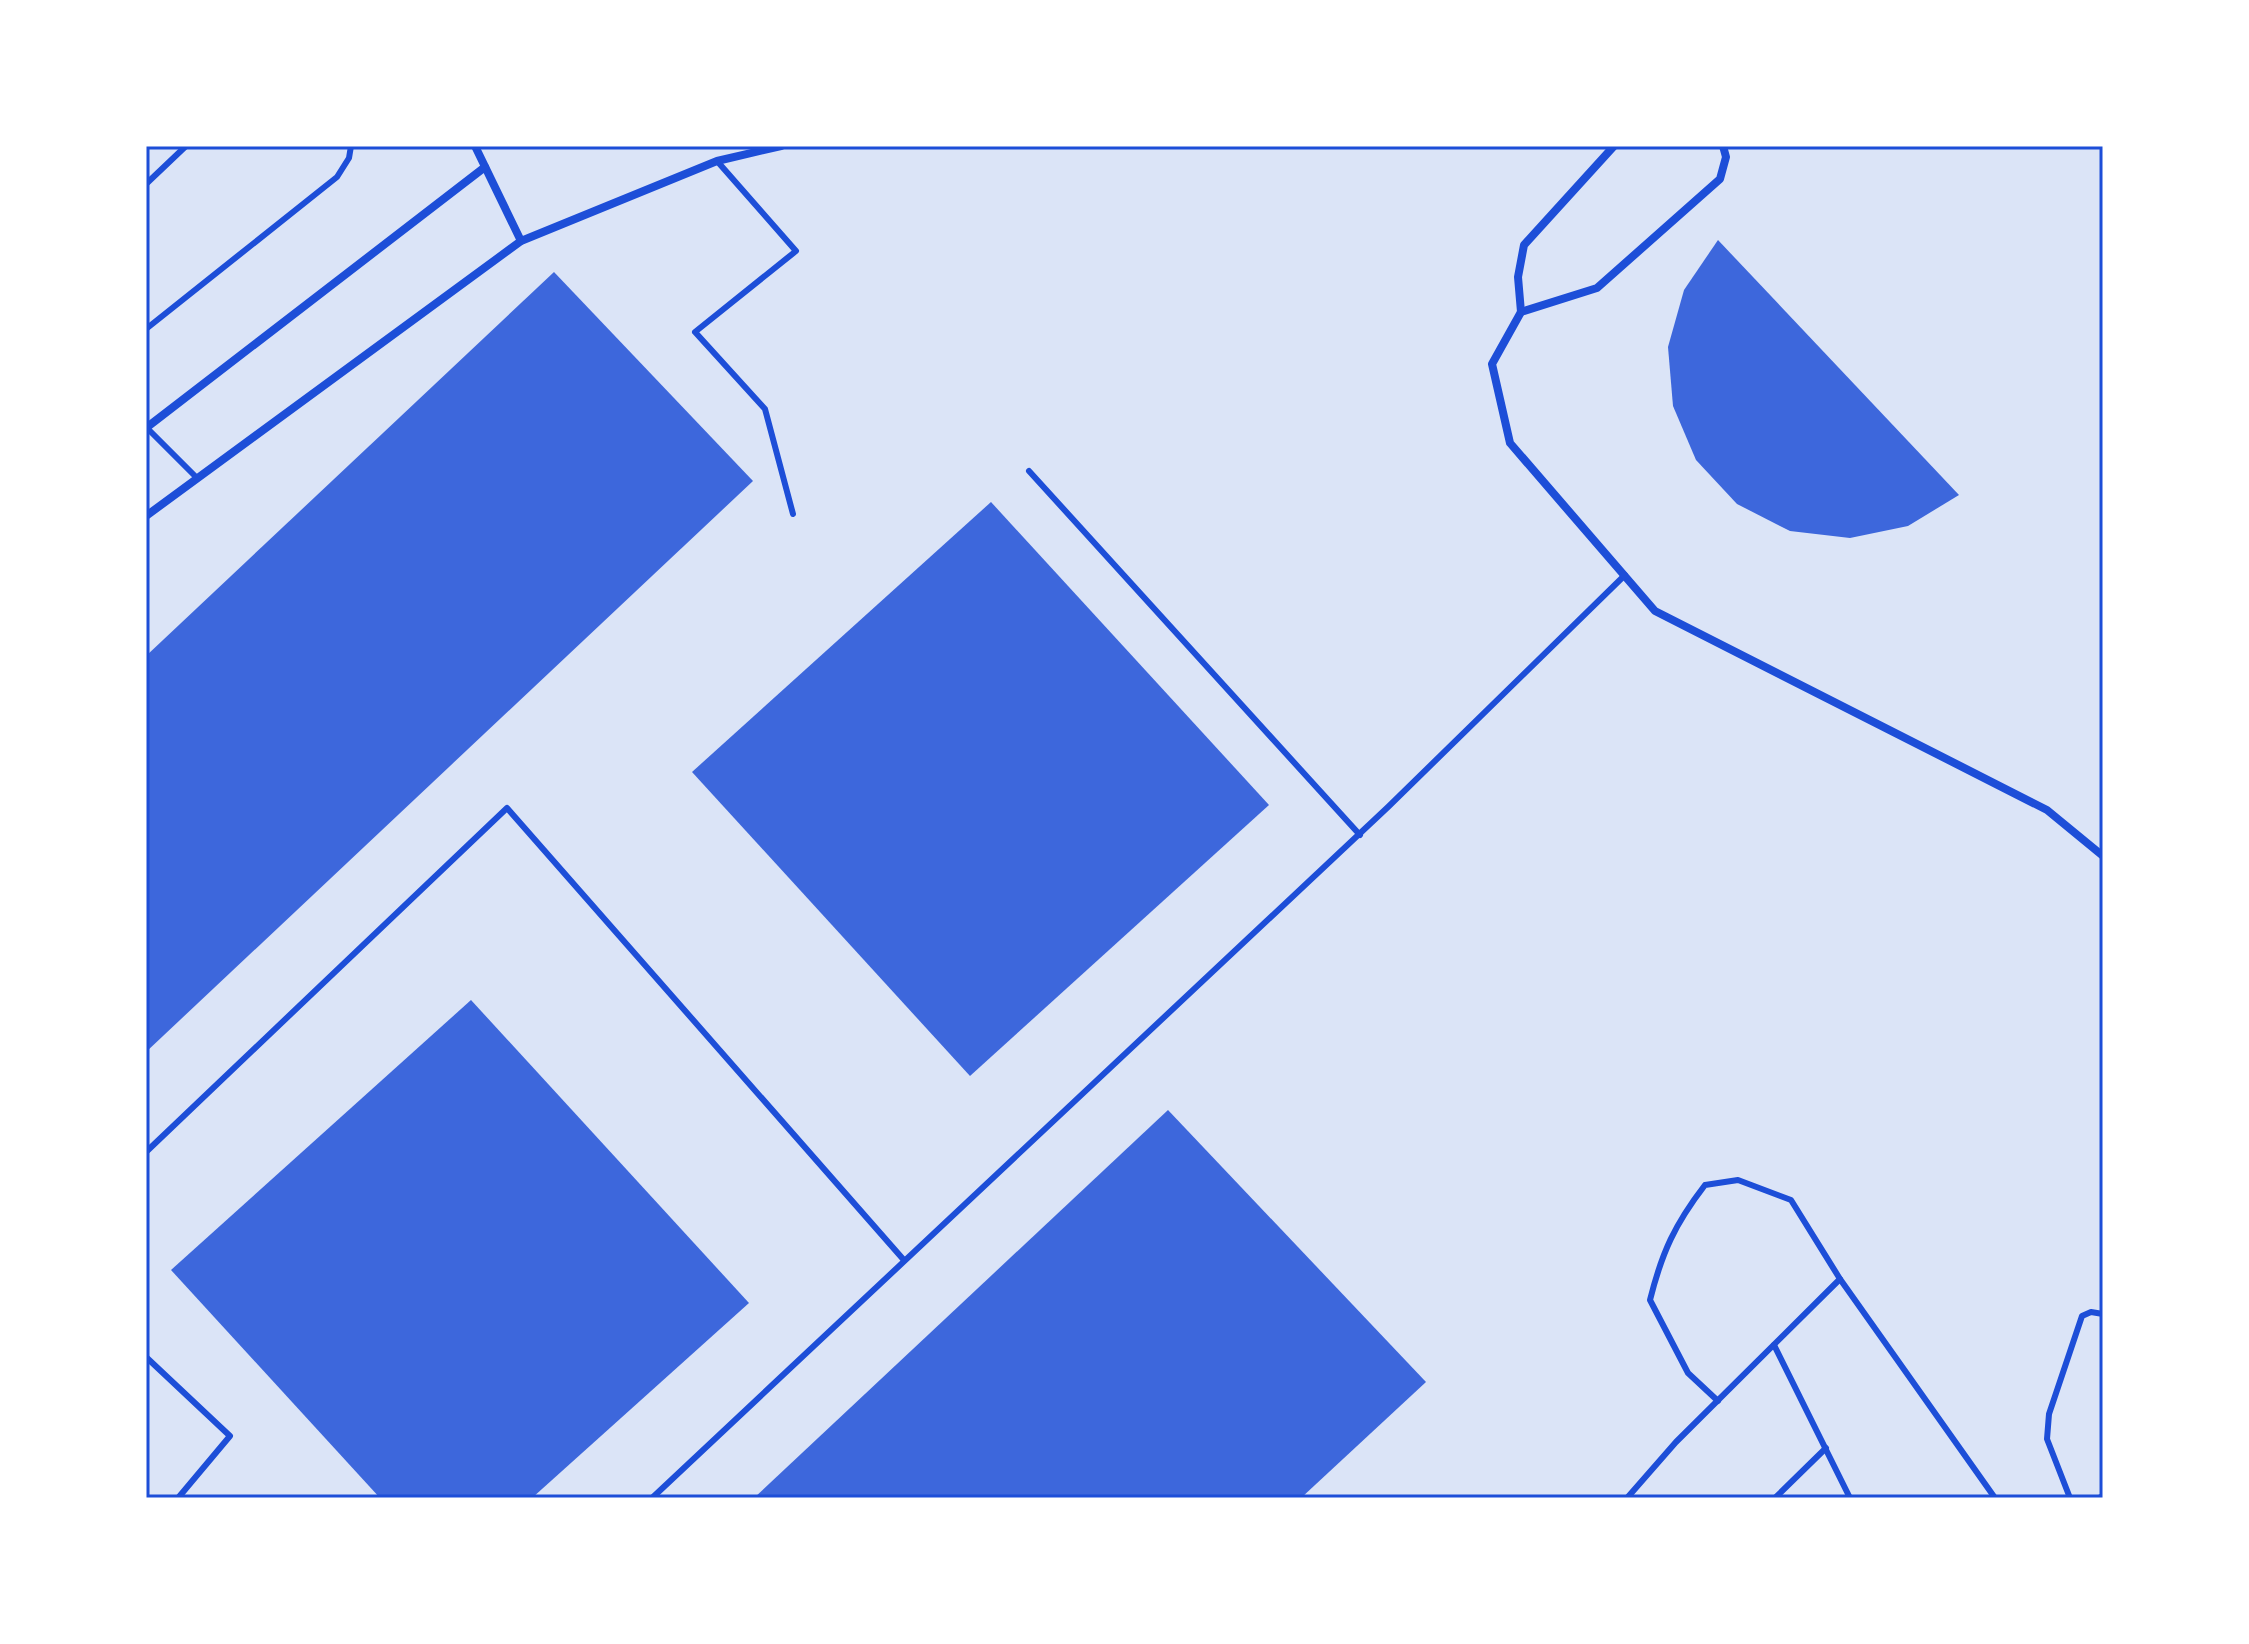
<svg xmlns="http://www.w3.org/2000/svg" width="2249" height="1644" font-family="'DejaVu Sans',sans-serif">
	<style>
		.green { fill: #dbe4f7 }
		.building { fill: #3d67dc }
		.lines { fill: none; stroke-linecap: round; stroke-linejoin: round }
		.service { stroke: #1d4ed8; stroke-width: 6 }
		.minor { stroke: #1d4ed8; stroke-width: 8 }
		.neatline { fill: none; stroke: #1d4ed8; stroke-width: 3 }
	</style>
	<rect width="100%" height="100%" fill="#f2f2f2"/>
	<rect class="green" x="146" y="146" width="1957" height="1352"/>
	<g class="building">
		<polygon points="1718,240 1959,495 1908,526 1850,538 1790,531 1737,504 1696,460 1673,406 1668,347 1684,290"/>
		<polygon points="554,272 753,481 146,1052 146,656"/>
		<polygon points="991,502 1269,805 970,1076 692,772"/>
		<polygon points="471,1000 749,1303 532,1498 380,1498 171,1270"/>
		<polygon points="1168,1110 1426,1382 1301,1498 754,1498"/>
	</g>
	<g class="lines">
		<g class="service">
			<polyline points="717,161 796,251 695,332 765,409 793,514"/>
			<polyline points="146,184 186,146"/>
			<polyline points="146,329 337,177 349,158 351,146"/>
			<polyline points="146,427 197,478"/>
			<polyline points="1029,471 1360,835"/>
			<polyline points="146,1152 507,808 903,1259"/>
			<polyline points="1774,1345 1850,1498"/>
			<polyline points="146,1357 230,1436 178,1498"/>
			<path d="M1718 1401 1688 1373 1650 1300C1662 1252 1675 1224 1705 1185L1738 1180 1791 1200 1840 1279 1995 1498"/>
			<polyline points="652,1498 1388,807 1625,575"/>
			<polyline points="1627,1498 1676,1442 1840,1279"/>
			<polyline points="1775,1498 1826,1448"/>
			<polyline points="2070,1498 2047,1439 2049,1414 2082,1316 2091,1312 2103,1314"/>
		</g>
		<g class="minor">
			<polyline points="475,146 521,241"/>
			<polyline points="1723,146 1726,157 1720,179 1597,288 1521,312 1492,364 1510,443 1655,611 2047,810 2103,856"/>
			<polyline points="1521,312 1518,277 1524,245 1614,146"/>
			<polyline points="146,428 485,167"/>
			<polyline points="146,516 521,241 717,161 781,146"/>
			<polyline points="2101,1498 2103,1497"/>
		</g>
	</g>
	<rect width="2249" height="1644" fill="none" stroke="#ffffff" stroke-width="296"/>
	<rect x="148" y="148" width="1953" height="1348" class="neatline"/>
</svg>
